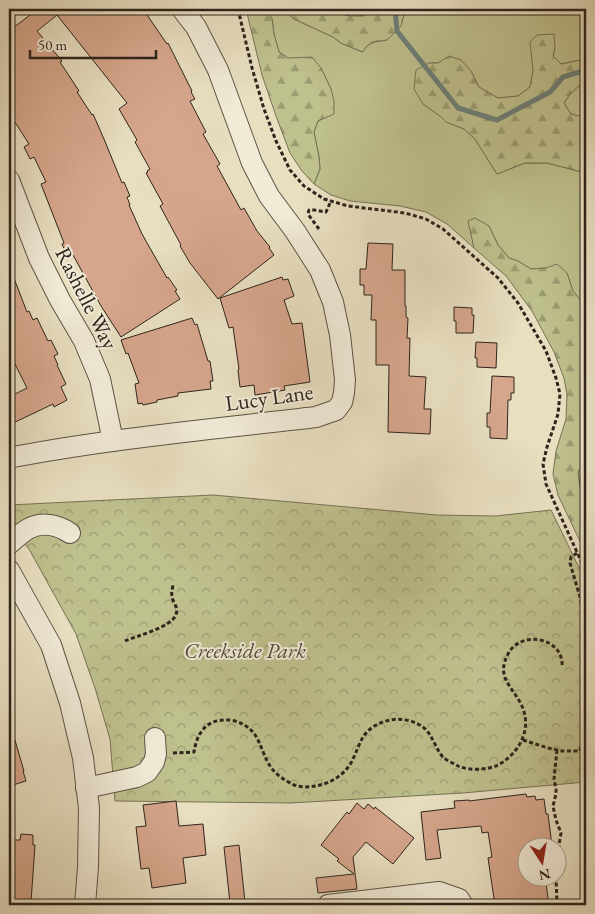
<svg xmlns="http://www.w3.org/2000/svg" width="595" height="914" font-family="'EB Garamond',serif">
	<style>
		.grass { fill: #bec08d; stroke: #767254 }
		.forest { fill: url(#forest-firs); stroke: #767254 }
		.park { fill: url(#park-crowns); stroke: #767254 }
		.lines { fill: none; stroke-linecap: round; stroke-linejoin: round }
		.stream { stroke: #6d7f78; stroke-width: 5 }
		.building { fill: #d6a68c; stroke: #2e241c }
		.minor-casing { stroke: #5c5345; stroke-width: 22 }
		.path { stroke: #2e241c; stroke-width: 3; stroke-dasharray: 4 2.5; stroke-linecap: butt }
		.minor { stroke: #f0ead7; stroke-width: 20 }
		.labels { text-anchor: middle; stroke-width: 4; stroke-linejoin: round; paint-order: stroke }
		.street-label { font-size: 22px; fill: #2e241c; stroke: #f0ead7 }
		.park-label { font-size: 22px; font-style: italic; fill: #524b38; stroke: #f0ead7 }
	</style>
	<defs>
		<pattern id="forest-firs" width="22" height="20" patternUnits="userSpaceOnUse" patternTransform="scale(1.25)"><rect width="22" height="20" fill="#bec08d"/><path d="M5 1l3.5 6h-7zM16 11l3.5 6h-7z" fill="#9b9c72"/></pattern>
		<pattern id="park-crowns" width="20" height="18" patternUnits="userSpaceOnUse" patternTransform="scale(1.25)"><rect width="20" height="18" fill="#bec08d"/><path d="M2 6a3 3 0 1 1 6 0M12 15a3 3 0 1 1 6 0" fill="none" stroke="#9b9c72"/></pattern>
	</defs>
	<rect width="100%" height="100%" fill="#e8dfc1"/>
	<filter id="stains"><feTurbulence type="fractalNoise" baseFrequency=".004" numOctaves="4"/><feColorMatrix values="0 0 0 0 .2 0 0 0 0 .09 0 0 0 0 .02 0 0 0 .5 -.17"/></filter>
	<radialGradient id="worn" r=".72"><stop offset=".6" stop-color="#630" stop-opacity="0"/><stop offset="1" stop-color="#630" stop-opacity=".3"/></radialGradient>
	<g class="grass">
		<path d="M266 9H283L294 19 333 37 341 43 362 52C370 41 375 42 387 40L404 15 403 9H586V59L561 64 553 56 555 48 533 71 530 87 518 96 498 98 479 87 471 71 438 63H429L423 104 440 116 446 122 464 129 475 139 497 174 525 163H547L586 173V307L573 291 567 273 546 268 531 269 518 261 509 258 498 245 489 226 471 233 474 248 447 224 426 212 400 206 350 201 331 195 314 184 320 169 319 157 314 132 318 121 324 118 331 89 321 68 288 58 279 52 274 34 272 19Z"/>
		<path d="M328 9H375C372 11 368 14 364 15 353 19 338 14 328 9Z"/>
		<path d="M586 81V118L571 114 564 103C570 93 577 87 586 81Z"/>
		<polygon points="586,458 586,500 580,488 578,472 585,459"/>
	</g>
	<g class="forest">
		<polygon points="246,9 266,9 272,19 274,34 279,52 288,58 312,57 321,68 331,89 334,101 334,114 318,121 314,132 319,157 320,169 314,184 302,171 290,153 276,116 262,75"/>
		<polygon points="283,9 328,9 336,13 351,16 364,16 375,9 403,9 404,15 401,26 387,40 372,42 366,47 363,52 341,43 333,37 294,19"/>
		<path d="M554 34 555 48 553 56 561 64 586 59V81C577 87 570 93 564 103L571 114 586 118V173L547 163H525L497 174 475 139 464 129 446 122 440 116 423 104 414 89 416 70 429 63H438L449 56 461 60 471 71 479 87 498 98 518 96 530 87 533 71 530 42 537 35Z"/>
		<polygon points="475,218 489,226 498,245 509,258 518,261 531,269 546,268 557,264 567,273 573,291 586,307 586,458 585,459 578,472 580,488 586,500 586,554 558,495 553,474 556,451 566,419 567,394 564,378 554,352 532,311 506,276 474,248 468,221"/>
	</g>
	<polygon class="park" points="213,495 437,515 496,516 551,510 586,582 586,782 463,793 291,803 115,801 110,739 95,688 76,634 29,549 9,526 9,505"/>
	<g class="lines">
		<polyline class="stream" points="395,9 397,31 458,108 497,120 550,92 563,77 586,70"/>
	</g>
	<g class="building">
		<polygon points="38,9 143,9 167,44 168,43 192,91 191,92 195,99 190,101 206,132 203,134 220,164 217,166 241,210 244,208 257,231 270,247 269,248 274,255 218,299 190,263 180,246 181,245 160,206 163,204 146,173 148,172 147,171 150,169 135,142 137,140 119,109 127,103 57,15 37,31 62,61 60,62 79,91 77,92 92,115 93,114 104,139 122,183 124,182 130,196 127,197 130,205 129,205 142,234 167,278 168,277 177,290 175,291 180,299 121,337 101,306 73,255 68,257 62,244 64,243 41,184 46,182 34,157 30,159 24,147 29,144 9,113 9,31"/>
		<polygon points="368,243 393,244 392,270 405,270 405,306 406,306 406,317 408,318 407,338 410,338 409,376 426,377 424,409 431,409 430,434 388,432 389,365 376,365 376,320 371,320 372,295 364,295 364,285 360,285 360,269 366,269"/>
		<polygon points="10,268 27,312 29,311 33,320 37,318 48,341 51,340 58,354 54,356 58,365 57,365 66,384 61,387 67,400 54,407 53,404 9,425 9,397 27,388 9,352 9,269"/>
		<polygon points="282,277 283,280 288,279 294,296 284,300 292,324 302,323 310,382 284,386 285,390 255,395 254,385 240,387 238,370 239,369 233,327 229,328 220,298"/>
		<polygon points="454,307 472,308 472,315 474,315 473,333 456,333 456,321 454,321"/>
		<polygon points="192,318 195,325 197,324 208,361 210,361 213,381 210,381 211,389 178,393 178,396 157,400 157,402 143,405 142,403 138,404 135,384 139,383 128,353 126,354 121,340"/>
		<polygon points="476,342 497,343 496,368 477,367 477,358 475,358"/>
		<polygon points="492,376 514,377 514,393 511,393 511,400 508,400 507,439 490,438 490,427 487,427 487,413 490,413"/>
		<polygon points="12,730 24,771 23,771 26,781 13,785 11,779 9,780 9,731"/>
		<polygon points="526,794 527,797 535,796 536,800 544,799 546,814 548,814 552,846 528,846 528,876 545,876 549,905 495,905 488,858 492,857 488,832 482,833 481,826 437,830 441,858 426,860 421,812 455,808 454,801 469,800 469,801"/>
		<polygon points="176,801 179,826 203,824 206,855 183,858 186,883 152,888 149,868 141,869 136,827 146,826 143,805"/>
		<polygon points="357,803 364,809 368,804 374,809 375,807 414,838 393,864 366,842 353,857 357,889 318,893 316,878 354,874 337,861 339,859 321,845 347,812 349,814"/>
		<polygon points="21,834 33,835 33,845 35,845 31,902 29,902 29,905 9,904 9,840 20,840"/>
		<polygon points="239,845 245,902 230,903 224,847"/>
	</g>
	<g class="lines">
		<defs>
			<g id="minor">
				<polyline points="9,180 39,258 60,300 84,341 100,379 113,441"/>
				<path d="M9 459 13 457C113 438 215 429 316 417L336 410 342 402 344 393 345 380 340 335 333 302 320 270 295 231 269 196 252 163 218 70 196 27 182 9"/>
				<path d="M9 544C15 539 21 533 28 529 42 521 58 525 70 533"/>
				<polyline points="9,570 51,645 70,703 83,758 89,808 88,867 85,905"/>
				<polyline points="86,788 137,777 147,772 154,762 156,754 155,738"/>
				<polyline points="328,905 439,892 459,899 463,905"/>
			</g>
		</defs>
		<use href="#minor" class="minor-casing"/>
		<g class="path">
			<polyline points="238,9 252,68 264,109 276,141 290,170 304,186 324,199 348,206 405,213 426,219 443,229 498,278 518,303 546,351 556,378 560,394 558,414 547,447 543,464 546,484 586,572"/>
			<polyline points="319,229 308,214 309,210 314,210 326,212 331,201"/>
			<polyline points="577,553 571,557 570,563 580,597 586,630"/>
			<path d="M125 641C136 636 173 627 176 614 179 607 172 602 172 596 171 592 173 587 173 584"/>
			<polyline points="523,740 548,748 562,751 586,751"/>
			<polyline points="557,750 554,779 556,789 556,794 553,806 556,820 561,833 558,851"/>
			<polyline points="580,751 586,723"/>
			<path d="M173 753 194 752C196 740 200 728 213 722 219 720 229 719 235 721 263 730 258 751 273 770 278 776 286 781 294 785 303 788 312 787 320 785 333 782 346 773 352 761 356 753 359 744 363 737 373 722 394 716 410 721 432 727 431 741 442 756 445 760 453 763 458 766 469 771 488 770 498 765 520 753 533 728 521 704 511 685 496 677 508 654 521 629 564 638 562 666"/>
			<polyline points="556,876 557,905"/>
		</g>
		<use href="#minor" class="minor"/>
	</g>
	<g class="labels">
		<g class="street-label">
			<text transform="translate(87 298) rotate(63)" y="8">Rashelle Way</text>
			<text transform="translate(269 397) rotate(-8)" y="8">Lucy Lane</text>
		</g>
		<g class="park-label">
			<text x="245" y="658">Creekside Park</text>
		</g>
	</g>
	<rect width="595" height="914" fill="none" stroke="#e8dfc1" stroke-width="30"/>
	<rect x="10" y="10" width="575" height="894" fill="none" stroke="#2e241c" stroke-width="2.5"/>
	<rect x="15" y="15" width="565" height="884" fill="none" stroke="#2e241c"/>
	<g transform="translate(542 862) rotate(168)"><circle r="24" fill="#f0ead7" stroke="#a29b8c"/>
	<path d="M0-4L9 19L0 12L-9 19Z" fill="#8f2418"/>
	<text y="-8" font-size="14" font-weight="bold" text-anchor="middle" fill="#2e241c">N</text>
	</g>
	<path d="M30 50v8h126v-8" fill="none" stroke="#2e241c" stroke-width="2.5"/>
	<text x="38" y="50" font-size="15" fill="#2e241c" stroke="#f0ead7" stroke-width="4" paint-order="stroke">50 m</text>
	<rect width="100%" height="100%" filter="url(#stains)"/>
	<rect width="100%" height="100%" fill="url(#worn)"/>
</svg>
